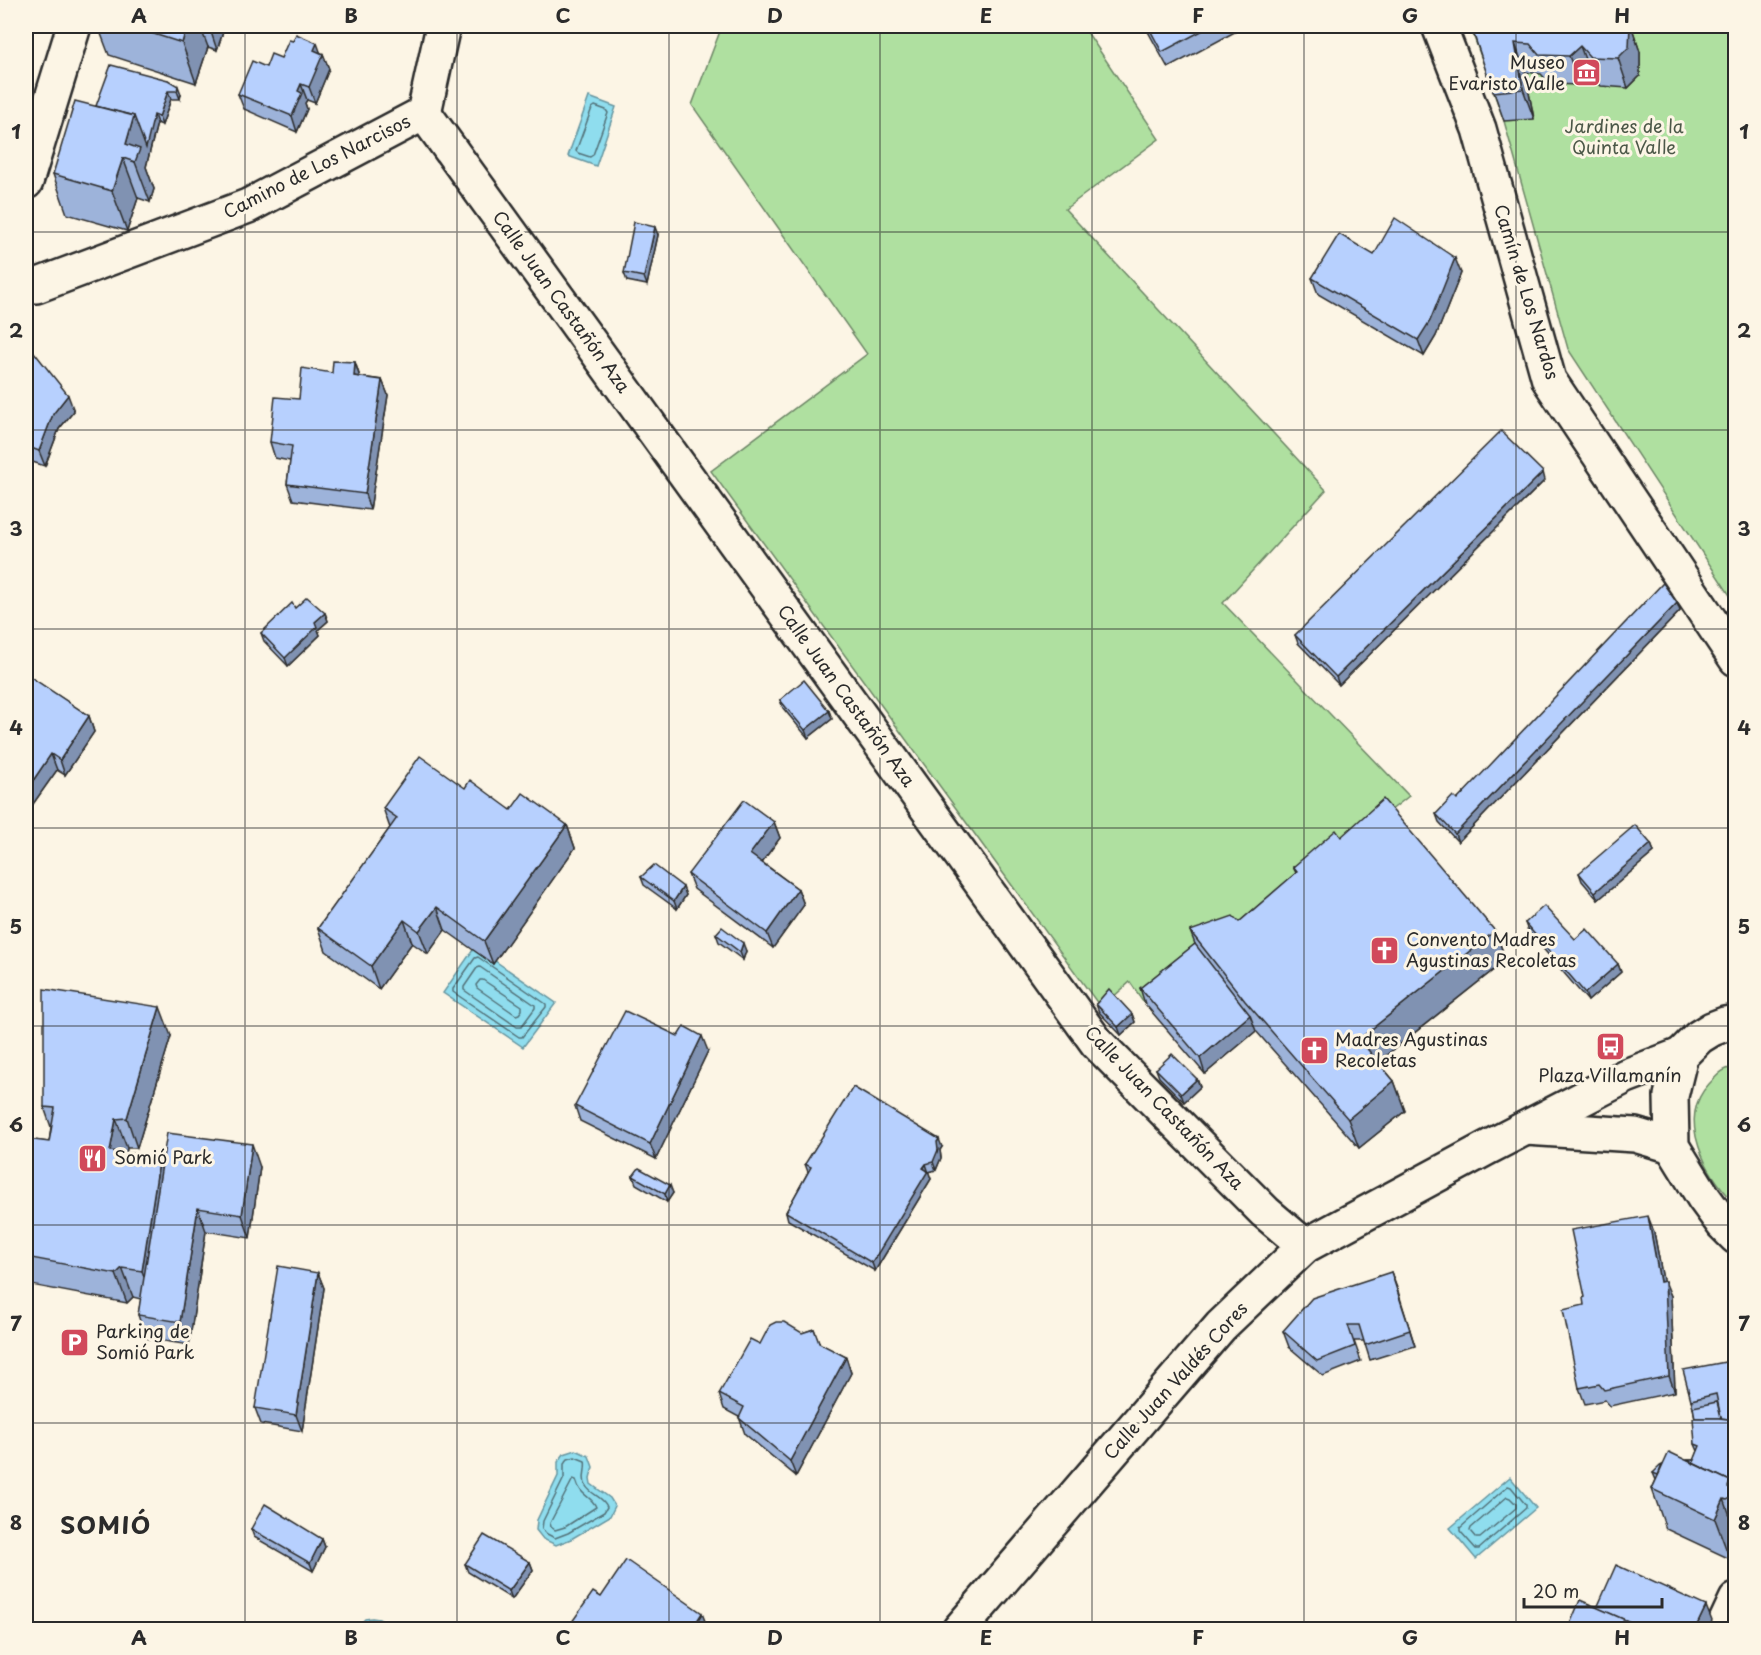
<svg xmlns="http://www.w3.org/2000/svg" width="1761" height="1655" font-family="'Playpen Sans',sans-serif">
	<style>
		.green { fill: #afe0a0; stroke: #6d8666; stroke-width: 1.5 }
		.water { fill: #8fddee; stroke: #6796a0; stroke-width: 1.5 }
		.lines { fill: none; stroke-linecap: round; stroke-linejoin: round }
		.shore { stroke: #537279; stroke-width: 1.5 }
		.minor-casing { stroke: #2b2b2b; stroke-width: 38 }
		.minor { stroke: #fcf5e5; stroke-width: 33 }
		.wall { fill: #9db3da; stroke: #2b2b2b; stroke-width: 1.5 }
		.shaded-wall { fill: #8092b2; stroke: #2b2b2b; stroke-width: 1.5 }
		.building { fill: #b7d0fe; stroke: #2b2b2b; stroke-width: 1.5 }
		.grid { fill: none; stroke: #2b2b2b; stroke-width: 1.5; stroke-opacity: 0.55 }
		.labels { text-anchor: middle; stroke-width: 6; stroke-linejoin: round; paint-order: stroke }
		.poi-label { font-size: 18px; fill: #2b2b2b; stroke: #fcf5e5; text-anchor: start }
		.park-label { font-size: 18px; fill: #4c5848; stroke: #fcf5e5 }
		.street-label { font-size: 18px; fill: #2b2b2b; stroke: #fcf5e5 }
		.district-label { font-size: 24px; font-weight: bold; letter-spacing: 1.5px; fill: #2b2b2b; stroke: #fcf5e5 }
		.neatline { fill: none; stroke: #2b2b2b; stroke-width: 2 }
		.grid-label { font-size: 20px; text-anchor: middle; font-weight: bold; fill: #2b2b2b }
	</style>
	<rect width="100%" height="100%" fill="#fcf5e5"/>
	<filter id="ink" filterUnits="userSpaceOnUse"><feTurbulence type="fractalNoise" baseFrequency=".0167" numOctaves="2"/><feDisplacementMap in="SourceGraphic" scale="12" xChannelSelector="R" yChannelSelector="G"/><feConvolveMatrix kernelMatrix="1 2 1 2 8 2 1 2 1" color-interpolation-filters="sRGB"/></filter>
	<g filter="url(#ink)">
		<g class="green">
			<polygon points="722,26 1083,26 1159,139 1065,209 1326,490 1223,603 1409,796 1145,1004 1130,982 1101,1008 711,471 867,354 692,105"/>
			<polygon points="1470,26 1735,26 1735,603 1568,349 1504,121"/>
			<path d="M1735 1067H1736L1735 1203C1707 1175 1675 1120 1709 1084 1719 1074 1721 1069 1735 1067Z"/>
		</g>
		<g class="water">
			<polygon points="589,97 616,107 596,166 568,156"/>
			<polygon points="475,947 556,1003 523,1047 443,993"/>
			<polygon points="576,1450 589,1456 593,1467 590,1478 591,1484 610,1498 615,1506 610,1516 571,1539 556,1545 543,1539 536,1530 537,1520 558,1476 558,1462 564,1454"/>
			<polygon points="1510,1477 1536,1508 1476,1559 1450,1528"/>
			<polygon points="372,1618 379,1619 396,1629 357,1629 357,1627 365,1619"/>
		</g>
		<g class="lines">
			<g class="shore">
				<polygon points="595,106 606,110 608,113 593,155 590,157 578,153 576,151 592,108"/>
				<polygon points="478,957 546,1004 546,1007 522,1037 519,1037 453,992 453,989 475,958"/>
				<polygon points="480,967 535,1005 535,1008 521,1027 517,1027 464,990 464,987 477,968"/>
				<polygon points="480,980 483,980 522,1006 522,1010 519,1014 516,1015 477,988 476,985"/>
				<path d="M575 1457 585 1461C587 1470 581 1478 586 1486 591 1495 604 1497 607 1507L604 1512 568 1533 555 1538 547 1534 542 1529 543 1521 564 1478V1464L568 1459Z"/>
				<path d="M573 1479 576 1480C581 1498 591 1495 596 1507L565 1527 555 1530 551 1527 550 1523Z"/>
				<polygon points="1508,1486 1511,1487 1526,1505 1526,1508 1479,1549 1476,1549 1460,1531 1460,1528"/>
				<polygon points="1507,1497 1510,1498 1516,1504 1516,1508 1480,1538 1476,1538 1470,1531 1471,1528"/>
			</g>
			<defs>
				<g id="minor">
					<polyline points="1439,26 1479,129 1549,380 1736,659"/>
					<polyline points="424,113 1097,1043 1265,1212 1305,1246"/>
					<polyline points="26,182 74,26"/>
					<polyline points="26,284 36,286 248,206 424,113 443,26"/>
					<polyline points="1736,1022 1725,1024 1712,1029 1699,1037 1681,1055 1671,1096 1672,1146 1704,1198 1723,1224 1736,1237"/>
					<polyline points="1526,1128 1635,1135 1672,1146"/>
					<polyline points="959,1630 1221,1326 1305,1246 1487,1148 1626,1076 1681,1055"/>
					<polyline points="1722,1630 1736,1600"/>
				</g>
			</defs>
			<use href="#minor" class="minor-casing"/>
			<use href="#minor" class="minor"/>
		</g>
		<g class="wall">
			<polygon points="98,26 225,26 217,50 208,47 196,83 109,55"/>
			<polygon points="572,26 585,26 583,29"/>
			<polygon points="1145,26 1243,26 1244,27 1168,68"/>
			<polygon points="1471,26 1632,28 1640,52 1640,76 1628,88 1601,86 1591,75 1580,85 1550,84 1541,74 1525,72 1534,119 1504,121"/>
			<polygon points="320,52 323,54 329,69 315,103 307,100 305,103 307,109 297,132 244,109 238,94 266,67 281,58"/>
			<polygon points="168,80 181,94 180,99 171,99 162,125 157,123 146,167 154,189 150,202 138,198 127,231 67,214 53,174 96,106"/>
			<polygon points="658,235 647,285 627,281 624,273"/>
			<polygon points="1374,255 1461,273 1436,336 1424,356 1318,294 1312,278"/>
			<polygon points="26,342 74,411 59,429 45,466 26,460"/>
			<polygon points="355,362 360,377 382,380 388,395 370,510 293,500 287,484 290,461 275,458 270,442 299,399 332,373"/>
			<polygon points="1545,480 1339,685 1298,643 1295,635"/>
			<polygon points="1677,603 1680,611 1458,842 1439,822 1436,814 1457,800"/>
			<polygon points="295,608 325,613 328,621 318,630 320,635 288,666 264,641 261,633"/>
			<polygon points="26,674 89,716 94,732 65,775 57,770 26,814"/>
			<polygon points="780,700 829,711 832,719 808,738 783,708"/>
			<polygon points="465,788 511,810 567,825 575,848 493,964 445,930 428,954 412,943 379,989 326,951 318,928 390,828 383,808"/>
			<polygon points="774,822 780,838 762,862 798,889 804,905 773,948 694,889 688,874"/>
			<polygon points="1341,837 1495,931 1506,960 1378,1062 1394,1081 1405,1111 1359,1148 1256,1031 1205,1074 1145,1004 1140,988 1195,944 1190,931 1239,922 1296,873 1293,867"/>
			<polygon points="1651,844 1654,852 1598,900 1582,881 1579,873"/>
			<polygon points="641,877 686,895 677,909 644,885"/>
			<polygon points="1525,923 1575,939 1618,964 1621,972 1588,1001 1528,931"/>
			<polygon points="716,934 746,951 743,960 719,942"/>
			<polygon points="1096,1004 1132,1014 1135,1022 1121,1035 1099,1012"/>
			<polygon points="171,1036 137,1148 127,1148 126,1153 140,1160 161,1168 260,1167 250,1238 206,1231 189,1345 146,1338 138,1315 141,1299 133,1297 127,1303 26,1284 26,1139 49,1142 51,1127 44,1107"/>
			<polygon points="708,1051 656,1159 580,1121 575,1106"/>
			<polygon points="1156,1069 1197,1079 1200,1087 1184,1102 1159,1077"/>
			<polygon points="942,1147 940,1150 941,1158 936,1170 928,1172 931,1179 875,1271 788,1220 786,1212 808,1172 805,1164"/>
			<polygon points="633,1176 673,1193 667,1202 636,1184"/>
			<polygon points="1654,1232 1663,1281 1671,1296 1675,1392 1610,1406 1605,1400 1585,1404 1579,1388 1585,1297"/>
			<polygon points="1391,1272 1415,1346 1370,1360 1364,1341 1354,1341 1361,1361 1323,1376 1289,1347 1283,1331"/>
			<polygon points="318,1273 324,1288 302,1431 261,1424 255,1408"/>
			<polygon points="814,1329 820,1344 846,1357 851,1373 796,1476 745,1434 739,1417 724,1409 719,1394 760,1344 802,1333"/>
			<polygon points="1736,1360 1736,1545 1730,1559 1666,1529 1652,1489 1656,1480 1653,1473 1687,1460 1695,1460 1698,1451 1695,1444 1695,1418 1693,1407 1691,1400"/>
			<polygon points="251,1529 322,1539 325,1547 313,1571 254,1537"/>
			<polygon points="530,1562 533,1570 512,1599 468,1572 465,1564"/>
		</g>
		<g class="shaded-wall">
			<polygon points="187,26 200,26 208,47 196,83 182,43"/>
			<polygon points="209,26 225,26 217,50"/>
			<polygon points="1625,26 1632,26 1632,28 1640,52 1640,76 1628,88 1618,58"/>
			<polygon points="317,43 322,57 323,54 329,69 315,103 309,87 314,50"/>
			<polygon points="1515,43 1525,72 1534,119 1523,89"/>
			<polygon points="1580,46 1591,75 1580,85 1569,56"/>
			<polygon points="301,84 307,100 305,103 307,109 297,132 292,116 298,91"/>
			<polygon points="178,86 181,94 180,99 177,91"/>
			<polygon points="168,91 171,99 162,125 159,117"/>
			<polygon points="154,115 157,123 146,167 154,189 150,202 135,162 126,144 134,116"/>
			<polygon points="123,158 138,198 127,231 112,191"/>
			<polygon points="655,227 658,235 647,285 644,277"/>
			<polygon points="1455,258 1461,273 1436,336 1424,356 1418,340"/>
			<polygon points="355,362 360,378 354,376"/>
			<polygon points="382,380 388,395 370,510 365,494"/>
			<polygon points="68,395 74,411 59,429 45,466 39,451 53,414"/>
			<polygon points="1543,472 1545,480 1339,685 1336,677"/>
			<polygon points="1677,603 1680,611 1458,842 1455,834"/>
			<polygon points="325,613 328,621 318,630 320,635 288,666 285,658 315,622"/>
			<polygon points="829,711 832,719 808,738 805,730"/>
			<polygon points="89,716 94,732 65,775 60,760"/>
			<polygon points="51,754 57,770 26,814 26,791"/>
			<polygon points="774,822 780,838 756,870 750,854"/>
			<polygon points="567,825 575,848 493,964 484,941"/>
			<polygon points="1651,844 1654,852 1598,900 1595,892"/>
			<polygon points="683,887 686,895 677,909 674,901"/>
			<polygon points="798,889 804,905 773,948 767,933"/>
			<polygon points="437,907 445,930 428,954 419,931"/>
			<polygon points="404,920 412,943 379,989 371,966"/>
			<polygon points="1495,931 1506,960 1370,1068 1359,1039"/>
			<polygon points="743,943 746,951 743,960 740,952"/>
			<polygon points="1618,964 1621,972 1588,1001 1585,993"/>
			<polygon points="160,1007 171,1036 137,1148 127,1118"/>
			<polygon points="1132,1014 1135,1022 1121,1035 1118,1027"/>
			<polygon points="1250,1015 1256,1031 1205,1074 1200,1058"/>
			<polygon points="702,1036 708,1051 656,1159 650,1144"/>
			<polygon points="1197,1079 1200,1087 1184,1102 1181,1094"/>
			<polygon points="1394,1081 1405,1111 1359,1148 1348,1119"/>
			<polygon points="116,1119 127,1148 121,1181 110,1151"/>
			<polygon points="939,1139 942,1147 940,1150 941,1158 936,1170 933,1162 937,1142"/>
			<polygon points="252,1144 260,1167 250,1238 242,1215"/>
			<polygon points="159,1162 170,1192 153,1300 142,1271"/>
			<polygon points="926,1164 931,1179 875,1271 872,1263"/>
			<polygon points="670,1185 673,1193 667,1202 665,1194"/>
			<polygon points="198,1208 206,1231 189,1345 180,1322"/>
			<polygon points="1648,1216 1654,1232 1666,1295 1665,1281 1671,1296 1675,1392 1669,1376 1660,1282"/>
			<polygon points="122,1268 133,1297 127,1303 116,1274"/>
			<polygon points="1391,1272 1397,1288 1415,1346 1410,1330"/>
			<polygon points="318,1273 324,1288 302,1431 296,1415"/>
			<polygon points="846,1357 851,1373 796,1476 790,1461"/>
			<polygon points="1730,1481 1736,1495 1736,1509 1728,1487"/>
			<polygon points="1724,1499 1736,1532 1736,1545 1730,1559 1715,1519"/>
			<polygon points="322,1539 325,1547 313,1571 310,1563"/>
			<polygon points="530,1562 533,1570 512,1599 509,1591"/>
			<polygon points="1706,1606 1712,1621 1708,1629 1695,1629"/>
			<polygon points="702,1613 708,1629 692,1629"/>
		</g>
		<g class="building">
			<polygon points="129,26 187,26 182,43"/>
			<polygon points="1148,26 1211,26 1162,52"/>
			<polygon points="1471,26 1630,26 1629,47 1618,58 1590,57 1580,46 1569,56 1539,55 1530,44 1515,43 1523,89 1493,92"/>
			<polygon points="296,34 317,43 314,50 323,54 309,87 301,84 298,91 302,93 292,116 238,94 252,61 266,67 271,54 281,58 289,40 293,41"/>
			<polygon points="111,65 168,80 178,86 177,91 168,91 159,117 154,115 146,148 134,116 96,106"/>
			<polygon points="75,101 134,116 126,144 140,149 135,162 123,158 112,191 53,174"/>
			<polygon points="1395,218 1455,258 1430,321 1418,340 1312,278 1339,234 1374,255"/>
			<polygon points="634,222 655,227 644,277 624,273"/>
			<polygon points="26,342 68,395 53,414 39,451 26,446"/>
			<polygon points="333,361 355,362 354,376 382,380 365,494 287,484 292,446 270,442 275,397 299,399 302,368 332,373"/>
			<polygon points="1501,431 1543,472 1336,677 1295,635"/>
			<polygon points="1663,583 1677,603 1455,834 1436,814 1453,796 1457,800"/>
			<polygon points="307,597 325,613 315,622 317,627 285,658 261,633 292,603 295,608"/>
			<polygon points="26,674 89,716 60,760 51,754 26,791"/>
			<polygon points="804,680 829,711 805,730 780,700"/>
			<polygon points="420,756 465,788 470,780 511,810 523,793 567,825 484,941 437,907 419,931 404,920 371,966 318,928 397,818 383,808"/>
			<polygon points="1383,799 1495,931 1359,1039 1394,1081 1348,1119 1245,1001 1190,931 1233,916 1239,922 1297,872 1293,867 1336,830 1341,837"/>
			<polygon points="744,800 774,822 750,854 798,889 767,933 688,874"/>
			<polygon points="1635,825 1651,844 1595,892 1579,873"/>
			<polygon points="654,865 683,887 674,901 641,877"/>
			<polygon points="1544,906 1575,939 1587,929 1618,964 1585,993 1525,923"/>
			<polygon points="722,927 743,943 740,952 716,934"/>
			<polygon points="1195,944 1250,1015 1200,1058 1140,988"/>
			<polygon points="44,989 160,1007 127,1118 116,1119 110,1151 138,1154 135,1159 159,1162 142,1271 122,1268 116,1274 26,1257 26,1139 49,1142 55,1108 44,1107"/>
			<polygon points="1109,989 1132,1014 1118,1027 1096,1004"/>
			<polygon points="625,1011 678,1036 684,1026 702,1036 650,1144 575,1106"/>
			<polygon points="1172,1054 1197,1079 1181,1094 1156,1069"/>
			<polygon points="853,1087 939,1139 937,1142 938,1150 933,1162 926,1164 923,1168 928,1171 872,1263 786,1212 811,1167 805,1164"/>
			<polygon points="167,1133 252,1144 242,1215 198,1208 180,1322 138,1315"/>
			<polygon points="639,1168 670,1185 665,1194 633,1176"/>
			<polygon points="1648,1216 1660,1282 1665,1281 1669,1376 1604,1390 1599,1384 1579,1388 1563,1310 1584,1305 1583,1298 1585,1297 1571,1230"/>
			<polygon points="278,1266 318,1273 296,1415 255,1408"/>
			<polygon points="1391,1272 1410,1330 1365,1345 1359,1325 1348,1325 1355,1346 1317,1361 1283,1331 1312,1298"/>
			<polygon points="776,1322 784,1322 802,1333 814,1329 819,1343 846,1357 790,1461 739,1418 744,1407 719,1394 750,1339 760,1344 770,1325"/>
			<polygon points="1736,1360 1736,1420 1721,1418 1716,1394 1691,1400 1683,1370"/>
			<polygon points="1717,1402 1721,1418 1695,1418 1693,1407"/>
			<polygon points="1693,1418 1719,1418 1736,1420 1736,1495 1730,1481 1693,1463 1700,1446 1695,1444"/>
			<polygon points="1669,1452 1730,1481 1728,1487 1732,1489 1734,1493 1731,1498 1727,1500 1724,1499 1715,1519 1652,1489"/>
			<polygon points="1687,1460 1695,1460 1693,1463"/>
			<polygon points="1662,1465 1658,1475 1653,1473 1660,1466"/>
			<polygon points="265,1504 322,1539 310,1563 251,1529"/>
			<polygon points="484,1535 530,1562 509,1591 465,1564"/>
			<polygon points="626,1560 702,1613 692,1629 567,1629 593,1592 601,1597"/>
			<polygon points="1616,1565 1706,1606 1695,1629 1646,1629 1597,1608"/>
			<polygon points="1580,1600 1646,1629 1568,1629"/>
		</g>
	</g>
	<path class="grid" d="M245 26V1630M457 26V1630M669 26V1630M880 26V1630M1092 26V1630M1304 26V1630M1516 26V1630M26 232H1736M26 430H1736M26 629H1736M26 828H1736M26 1026H1736M26 1225H1736M26 1423H1736"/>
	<defs>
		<symbol id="museum-square" viewBox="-11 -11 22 22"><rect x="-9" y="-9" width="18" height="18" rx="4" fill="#d1495b" stroke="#fcf5e5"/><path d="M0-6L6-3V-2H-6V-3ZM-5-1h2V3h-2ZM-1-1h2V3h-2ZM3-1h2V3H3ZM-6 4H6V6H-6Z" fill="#fff"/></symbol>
		<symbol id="church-square" viewBox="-11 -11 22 22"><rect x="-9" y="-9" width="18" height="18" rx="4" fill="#d1495b" stroke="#fcf5e5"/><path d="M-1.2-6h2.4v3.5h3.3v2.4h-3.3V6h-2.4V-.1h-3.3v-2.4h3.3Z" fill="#fff"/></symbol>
		<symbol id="bus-square" viewBox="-11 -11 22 22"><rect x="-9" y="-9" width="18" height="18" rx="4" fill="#d1495b" stroke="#fcf5e5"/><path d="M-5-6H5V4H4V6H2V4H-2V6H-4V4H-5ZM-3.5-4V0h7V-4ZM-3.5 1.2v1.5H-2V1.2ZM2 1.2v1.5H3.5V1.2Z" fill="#fff"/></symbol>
		<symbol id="restaurant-square" viewBox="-11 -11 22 22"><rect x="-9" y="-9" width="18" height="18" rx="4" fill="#d1495b" stroke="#fcf5e5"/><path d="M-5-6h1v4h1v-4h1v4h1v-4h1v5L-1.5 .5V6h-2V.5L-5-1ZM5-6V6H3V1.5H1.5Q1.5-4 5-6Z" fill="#fff"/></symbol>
		<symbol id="parking-square" viewBox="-11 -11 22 22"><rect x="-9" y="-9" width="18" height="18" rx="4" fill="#d1495b" stroke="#fcf5e5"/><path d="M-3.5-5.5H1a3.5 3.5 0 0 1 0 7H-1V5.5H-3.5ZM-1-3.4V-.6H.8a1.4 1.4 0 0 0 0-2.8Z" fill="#fff"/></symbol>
	</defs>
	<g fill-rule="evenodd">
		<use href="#museum-square" x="1570" y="56" width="33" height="33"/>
		<use href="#church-square" x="1368" y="934" width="33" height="33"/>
		<use href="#bus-square" x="1594" y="1030" width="33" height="33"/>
		<use href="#church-square" x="1298" y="1034" width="33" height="33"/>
		<use href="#restaurant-square" x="76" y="1142" width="33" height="33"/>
		<use href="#parking-square" x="58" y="1326" width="33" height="33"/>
	</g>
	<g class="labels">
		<g class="poi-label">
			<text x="1565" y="69" text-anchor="end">Museo<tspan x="1565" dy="21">Evaristo Valle</tspan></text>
			<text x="1406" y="946">Convento Madres<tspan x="1406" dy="21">Agustinas Recoletas</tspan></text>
			<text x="1335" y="1046">Madres Agustinas<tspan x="1335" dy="21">Recoletas</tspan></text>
			<text x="1610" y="1082" text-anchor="middle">Plaza Villamanín</text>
			<text x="114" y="1164">Somió Park</text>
			<text x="96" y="1338">Parking de<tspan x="96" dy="21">Somió Park</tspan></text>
		</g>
		<g class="park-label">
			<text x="1624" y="133">Jardines de la<tspan x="1624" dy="21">Quinta Valle</tspan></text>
		</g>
		<g class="street-label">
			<text transform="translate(317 167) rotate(-27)" y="6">Camino de Los Narcisos</text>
			<text transform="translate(1526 292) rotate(73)" y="6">Camín de Los Nardos</text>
			<text transform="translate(561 302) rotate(54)" y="6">Calle Juan Castañón Aza</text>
			<text transform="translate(846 696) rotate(54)" y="6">Calle Juan Castañón Aza</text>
			<text transform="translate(1164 1108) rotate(46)" y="6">Calle Juan Castañón Aza</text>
			<text transform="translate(1176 1381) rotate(-48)" y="6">Calle Juan Valdés Cores</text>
		</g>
		<g class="district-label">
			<text x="106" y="1534">SOMIÓ</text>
		</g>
	</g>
	<rect width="1761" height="1655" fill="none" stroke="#fcf5e5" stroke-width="66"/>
	<path d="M1524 1598v9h138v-9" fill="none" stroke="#2b2b2b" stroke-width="3"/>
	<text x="1533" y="1598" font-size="18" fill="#2b2b2b" stroke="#fcf5e5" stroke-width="4.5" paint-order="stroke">20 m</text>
	<rect x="33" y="33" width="1695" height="1589" class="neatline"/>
	<g class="grid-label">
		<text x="139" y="23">A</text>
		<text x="351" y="23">B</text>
		<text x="563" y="23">C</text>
		<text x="775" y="23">D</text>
		<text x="986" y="23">E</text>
		<text x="1198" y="23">F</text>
		<text x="1410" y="23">G</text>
		<text x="1622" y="23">H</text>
		<text x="16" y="139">1</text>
		<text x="1744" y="139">1</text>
		<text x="16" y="338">2</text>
		<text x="1744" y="338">2</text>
		<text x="16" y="536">3</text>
		<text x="1744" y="536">3</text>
		<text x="16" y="735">4</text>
		<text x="1744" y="735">4</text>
		<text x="16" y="934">5</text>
		<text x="1744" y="934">5</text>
		<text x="16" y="1132">6</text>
		<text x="1744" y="1132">6</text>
		<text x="16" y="1331">7</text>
		<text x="1744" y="1331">7</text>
		<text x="16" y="1530">8</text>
		<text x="1744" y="1530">8</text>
		<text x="139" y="1645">A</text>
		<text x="351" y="1645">B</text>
		<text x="563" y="1645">C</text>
		<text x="775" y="1645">D</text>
		<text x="986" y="1645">E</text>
		<text x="1198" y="1645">F</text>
		<text x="1410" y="1645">G</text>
		<text x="1622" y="1645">H</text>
	</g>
</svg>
